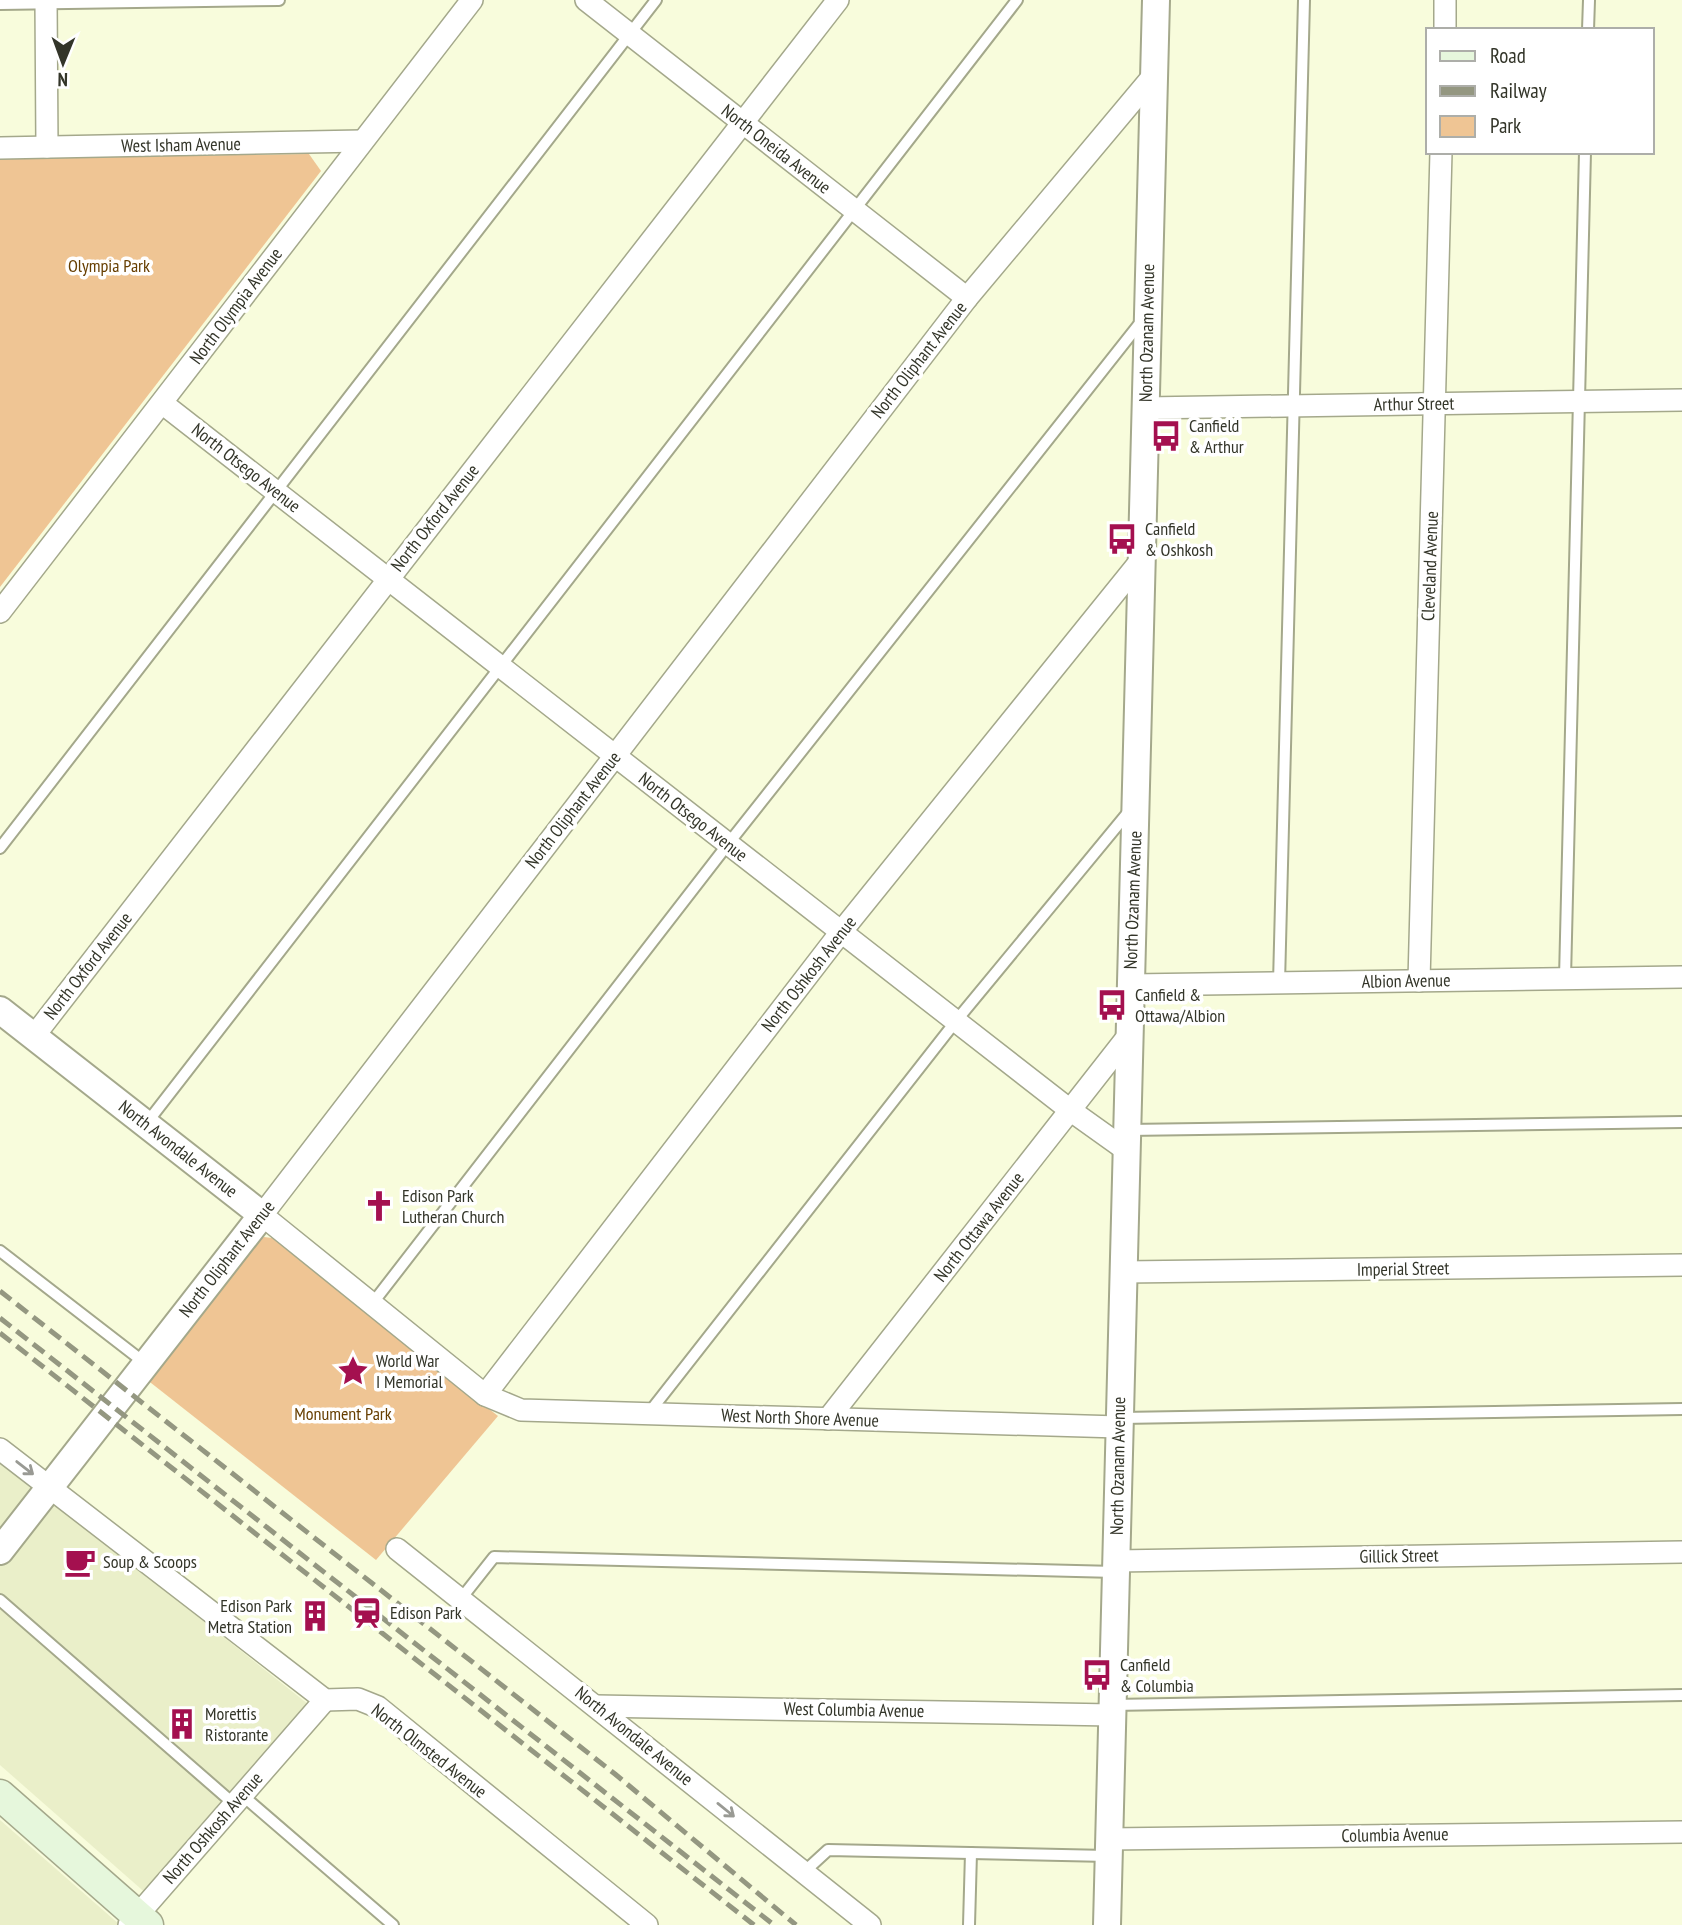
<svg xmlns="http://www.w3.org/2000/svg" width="1682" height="1925" font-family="'PT Sans Narrow',sans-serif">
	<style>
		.built { fill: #eaefc9 }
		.green { fill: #efc594 }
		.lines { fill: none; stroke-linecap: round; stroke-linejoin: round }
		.service-casing { stroke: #a4a88b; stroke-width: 14 }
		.minor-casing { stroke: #a4a88b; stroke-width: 24 }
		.tertiary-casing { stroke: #a4a88b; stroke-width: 30 }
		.secondary-casing { stroke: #a4a88b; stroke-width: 33 }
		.service { stroke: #fff; stroke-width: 10 }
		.minor { stroke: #fff; stroke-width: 21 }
		.tertiary { stroke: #fff; stroke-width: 26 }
		.secondary { stroke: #e6f7dc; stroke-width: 30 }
		.rail { stroke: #949781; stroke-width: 5; stroke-dasharray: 14 7; stroke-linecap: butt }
		.oneway { stroke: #999a94 }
		.labels { text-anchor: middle; stroke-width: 7; stroke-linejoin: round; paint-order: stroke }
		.street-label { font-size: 18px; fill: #333529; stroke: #fff }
		.park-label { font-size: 18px; fill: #663e00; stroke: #fff }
		.poi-label { font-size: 18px; fill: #333529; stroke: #fff; text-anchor: start }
	</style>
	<rect width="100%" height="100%" fill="#f8fcdc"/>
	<g class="built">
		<polygon points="0,1460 313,1708 149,1896 0,1765"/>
		<polygon points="0,1820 120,1925 0,1925"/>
	</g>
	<g class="green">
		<polygon points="309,154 321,171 0,587 0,158"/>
		<polygon points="264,1237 272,1238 498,1416 376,1560 146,1379 257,1241"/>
	</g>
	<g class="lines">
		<defs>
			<g id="service">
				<polyline points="0,4 279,0"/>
				<polyline points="1588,30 1589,0"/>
				<polyline points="0,848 656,0"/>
				<polyline points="1565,978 1585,152"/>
				<polyline points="1279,983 1304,0"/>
				<polyline points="146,1124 1017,0"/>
				<polyline points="1127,1130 1682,1122"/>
				<polyline points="0,1251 145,1363"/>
				<polyline points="372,1304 728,844 1144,318"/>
				<polyline points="648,1414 956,1021 1131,809"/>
				<polyline points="1121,1418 1682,1409"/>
				<polyline points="0,1600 234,1804"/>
				<polyline points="460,1600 494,1557 1116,1572"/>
				<polyline points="1112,1705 1682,1695"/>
				<polyline points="242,1795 393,1925"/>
				<polyline points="804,1872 828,1850 1108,1856"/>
				<polyline points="969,1925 971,1853"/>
			</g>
			<g id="minor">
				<polyline points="46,0 47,147"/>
				<polyline points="586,0 967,298"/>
				<polyline points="1445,30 1445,0"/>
				<polyline points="0,148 362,141"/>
				<polyline points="162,403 1070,1110 1126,1150"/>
				<polyline points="1145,408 1682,400"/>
				<polyline points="0,612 472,0"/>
				<polyline points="1419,981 1441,152"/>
				<polyline points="1131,985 1682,977"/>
				<polyline points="34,1036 838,0"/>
				<polyline points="1123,1272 1682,1265"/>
				<polyline points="485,1395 841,932 1142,559"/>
				<polyline points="828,1419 1129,1035"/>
				<polyline points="1119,1427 521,1410 485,1395 262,1215 967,298 1154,75"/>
				<polyline points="0,1449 325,1700 358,1699 378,1707 647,1925"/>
				<polyline points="397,1549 870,1925"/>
				<polyline points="1116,1561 1682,1552"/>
				<polyline points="596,1706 1112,1715"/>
				<polyline points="1109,1839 1682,1832"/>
				<polyline points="129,1925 325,1700"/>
			</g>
			<g id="tertiary">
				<polyline points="0,1010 262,1215 0,1551"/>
				<polyline points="1107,1925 1156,0"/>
			</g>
			<polyline id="secondary" points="0,1795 148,1925"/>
		</defs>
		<use href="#service" class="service-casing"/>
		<use href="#minor" class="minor-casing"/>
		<use href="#tertiary" class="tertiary-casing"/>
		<use href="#secondary" class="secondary-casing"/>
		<use href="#service" class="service"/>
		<use href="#minor" class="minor"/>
		<use href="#tertiary" class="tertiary"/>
		<use href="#secondary" class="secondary"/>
		<g class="rail">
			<polyline points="0,1291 615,1774 796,1925"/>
			<polyline points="0,1318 774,1925"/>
			<polyline points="0,1333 754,1925"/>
		</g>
	</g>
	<defs><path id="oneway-shaft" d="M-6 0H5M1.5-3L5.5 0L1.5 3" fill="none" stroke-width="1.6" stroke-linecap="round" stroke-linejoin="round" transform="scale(1.75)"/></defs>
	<g class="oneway">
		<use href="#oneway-shaft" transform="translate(25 1468) rotate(38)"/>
		<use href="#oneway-shaft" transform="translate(726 1810) rotate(39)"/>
	</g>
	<defs>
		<symbol id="bus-bare" viewBox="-9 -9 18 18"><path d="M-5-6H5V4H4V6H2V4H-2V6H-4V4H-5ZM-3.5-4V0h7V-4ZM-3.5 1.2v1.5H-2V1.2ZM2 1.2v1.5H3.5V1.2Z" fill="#a4104f" stroke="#fff" stroke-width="2.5" paint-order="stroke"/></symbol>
		<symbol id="church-bare" viewBox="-9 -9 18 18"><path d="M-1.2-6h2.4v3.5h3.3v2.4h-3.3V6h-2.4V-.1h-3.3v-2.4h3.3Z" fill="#a4104f" stroke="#fff" stroke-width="2.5" paint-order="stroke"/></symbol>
		<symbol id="sight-bare" viewBox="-9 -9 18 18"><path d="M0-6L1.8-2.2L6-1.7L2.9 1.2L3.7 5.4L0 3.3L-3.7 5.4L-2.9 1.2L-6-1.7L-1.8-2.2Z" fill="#a4104f" stroke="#fff" stroke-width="2.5" paint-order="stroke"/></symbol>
		<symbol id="cafe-bare" viewBox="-9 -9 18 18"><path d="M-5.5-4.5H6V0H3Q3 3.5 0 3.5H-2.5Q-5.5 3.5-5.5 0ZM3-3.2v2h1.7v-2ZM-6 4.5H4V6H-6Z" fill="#a4104f" stroke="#fff" stroke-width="2.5" paint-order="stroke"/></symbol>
		<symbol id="station-bare" viewBox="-9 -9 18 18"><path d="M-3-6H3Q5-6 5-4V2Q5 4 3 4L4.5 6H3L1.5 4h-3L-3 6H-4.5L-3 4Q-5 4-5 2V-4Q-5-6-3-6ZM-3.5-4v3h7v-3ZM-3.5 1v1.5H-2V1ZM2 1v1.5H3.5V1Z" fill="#a4104f" stroke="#fff" stroke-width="2.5" paint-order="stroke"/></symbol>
		<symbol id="building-bare" viewBox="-9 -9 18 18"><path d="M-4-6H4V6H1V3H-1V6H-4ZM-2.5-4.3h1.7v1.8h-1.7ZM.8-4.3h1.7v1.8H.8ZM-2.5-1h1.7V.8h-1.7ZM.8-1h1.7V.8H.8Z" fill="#a4104f" stroke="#fff" stroke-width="2.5" paint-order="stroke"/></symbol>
	</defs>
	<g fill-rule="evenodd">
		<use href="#bus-bare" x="1144" y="414" width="44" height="44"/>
		<use href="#bus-bare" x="1100" y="517" width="44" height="44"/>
		<use href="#bus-bare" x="1090" y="983" width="44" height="44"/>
		<use href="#church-bare" x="357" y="1184" width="44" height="44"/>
		<use href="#sight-bare" x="331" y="1349" width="44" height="44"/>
		<use href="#cafe-bare" x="58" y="1540" width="44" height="44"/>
		<use href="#station-bare" x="345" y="1591" width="44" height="44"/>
		<use href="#building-bare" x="293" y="1594" width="44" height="44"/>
		<use href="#bus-bare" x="1075" y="1653" width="44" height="44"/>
		<use href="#building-bare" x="160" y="1702" width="44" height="44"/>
	</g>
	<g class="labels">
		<g class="street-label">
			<text transform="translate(181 145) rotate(-1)" y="6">West Isham Avenue</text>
			<text transform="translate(776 149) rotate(38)" y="6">North Oneida Avenue</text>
			<text transform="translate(236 306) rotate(-53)" y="6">North Olympia Avenue</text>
			<text transform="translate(1147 333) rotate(-89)" y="6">North Ozanam Avenue</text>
			<text transform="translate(919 360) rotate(-52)" y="6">North Oliphant Avenue</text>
			<text transform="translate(1414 404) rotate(-1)" y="6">Arthur Street</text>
			<text transform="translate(246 468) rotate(38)" y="6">North Otsego Avenue</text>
			<text transform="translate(435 518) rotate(-52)" y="6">North Oxford Avenue</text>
			<text transform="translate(1430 566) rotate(-88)" y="6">Cleveland Avenue</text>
			<text transform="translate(573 810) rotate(-52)" y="6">North Oliphant Avenue</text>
			<text transform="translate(693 817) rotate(38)" y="6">North Otsego Avenue</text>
			<text transform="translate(1133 900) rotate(-88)" y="6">North Ozanam Avenue</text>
			<text transform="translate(88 966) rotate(-52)" y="6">North Oxford Avenue</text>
			<text transform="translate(809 974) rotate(-52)" y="6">North Oshkosh Avenue</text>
			<text transform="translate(1406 981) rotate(-1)" y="6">Albion Avenue</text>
			<text transform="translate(178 1149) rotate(38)" y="6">North Avondale Avenue</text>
			<text transform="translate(979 1227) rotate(-52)" y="6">North Ottawa Avenue</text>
			<text transform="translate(227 1259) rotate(-52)" y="6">North Oliphant Avenue</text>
			<text transform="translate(1403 1269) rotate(-1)" y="6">Imperial Street</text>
			<text transform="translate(800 1418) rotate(2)" y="6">West North Shore Avenue</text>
			<text transform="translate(1118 1466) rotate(-89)" y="6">North Ozanam Avenue</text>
			<text transform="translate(1399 1556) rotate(-1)" y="6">Gillick Street</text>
			<text transform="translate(854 1710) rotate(1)" y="6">West Columbia Avenue</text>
			<text transform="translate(634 1736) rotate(39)" y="6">North Avondale Avenue</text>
			<text transform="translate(429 1751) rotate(38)" y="6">North Olmsted Avenue</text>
			<text transform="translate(213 1828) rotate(-49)" y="6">North Oshkosh Avenue</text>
			<text transform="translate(1395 1835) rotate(-1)" y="6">Columbia Avenue</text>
		</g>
		<g class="park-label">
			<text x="109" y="272">Olympia Park</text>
			<text x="343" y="1420">Monument Park</text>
		</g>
		<g class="poi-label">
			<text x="1189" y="432">Canfield<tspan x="1189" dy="21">&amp; Arthur</tspan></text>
			<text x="1145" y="535">Canfield<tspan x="1145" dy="21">&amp; Oshkosh</tspan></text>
			<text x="1135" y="1001">Canfield &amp;<tspan x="1135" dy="21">Ottawa/Albion</tspan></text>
			<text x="402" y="1202">Edison Park<tspan x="402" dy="21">Lutheran Church</tspan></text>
			<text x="376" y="1367">World War<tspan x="376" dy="21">I Memorial</tspan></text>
			<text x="103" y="1568">Soup &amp; Scoops</text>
			<text x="292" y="1612" text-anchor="end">Edison Park<tspan x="292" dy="21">Metra Station</tspan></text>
			<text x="390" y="1619">Edison Park</text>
			<text x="1120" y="1671">Canfield<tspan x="1120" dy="21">&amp; Columbia</tspan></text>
			<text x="205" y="1720">Morettis<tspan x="205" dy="21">Ristorante</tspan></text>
		</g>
	</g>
	<rect x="1426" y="28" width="228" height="126" fill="#ffffff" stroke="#adaea9" stroke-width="2"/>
	<rect x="1440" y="51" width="35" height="10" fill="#e6f7dc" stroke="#adaea9" stroke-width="2"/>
	<text x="1490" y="63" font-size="21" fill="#333529">Road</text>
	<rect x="1440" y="86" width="35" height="10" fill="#949781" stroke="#adaea9" stroke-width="2"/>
	<text x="1490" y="98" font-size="21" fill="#333529">Railway</text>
	<rect x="1440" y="116" width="35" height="21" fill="#efc594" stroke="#adaea9" stroke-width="2"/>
	<text x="1490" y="133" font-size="21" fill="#333529">Park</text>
	<g transform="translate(63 63) rotate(181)" stroke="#ffffff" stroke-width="5" paint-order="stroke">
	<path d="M0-5L12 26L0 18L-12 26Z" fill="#333529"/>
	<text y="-10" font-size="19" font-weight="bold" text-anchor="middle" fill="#333529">N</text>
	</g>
</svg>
